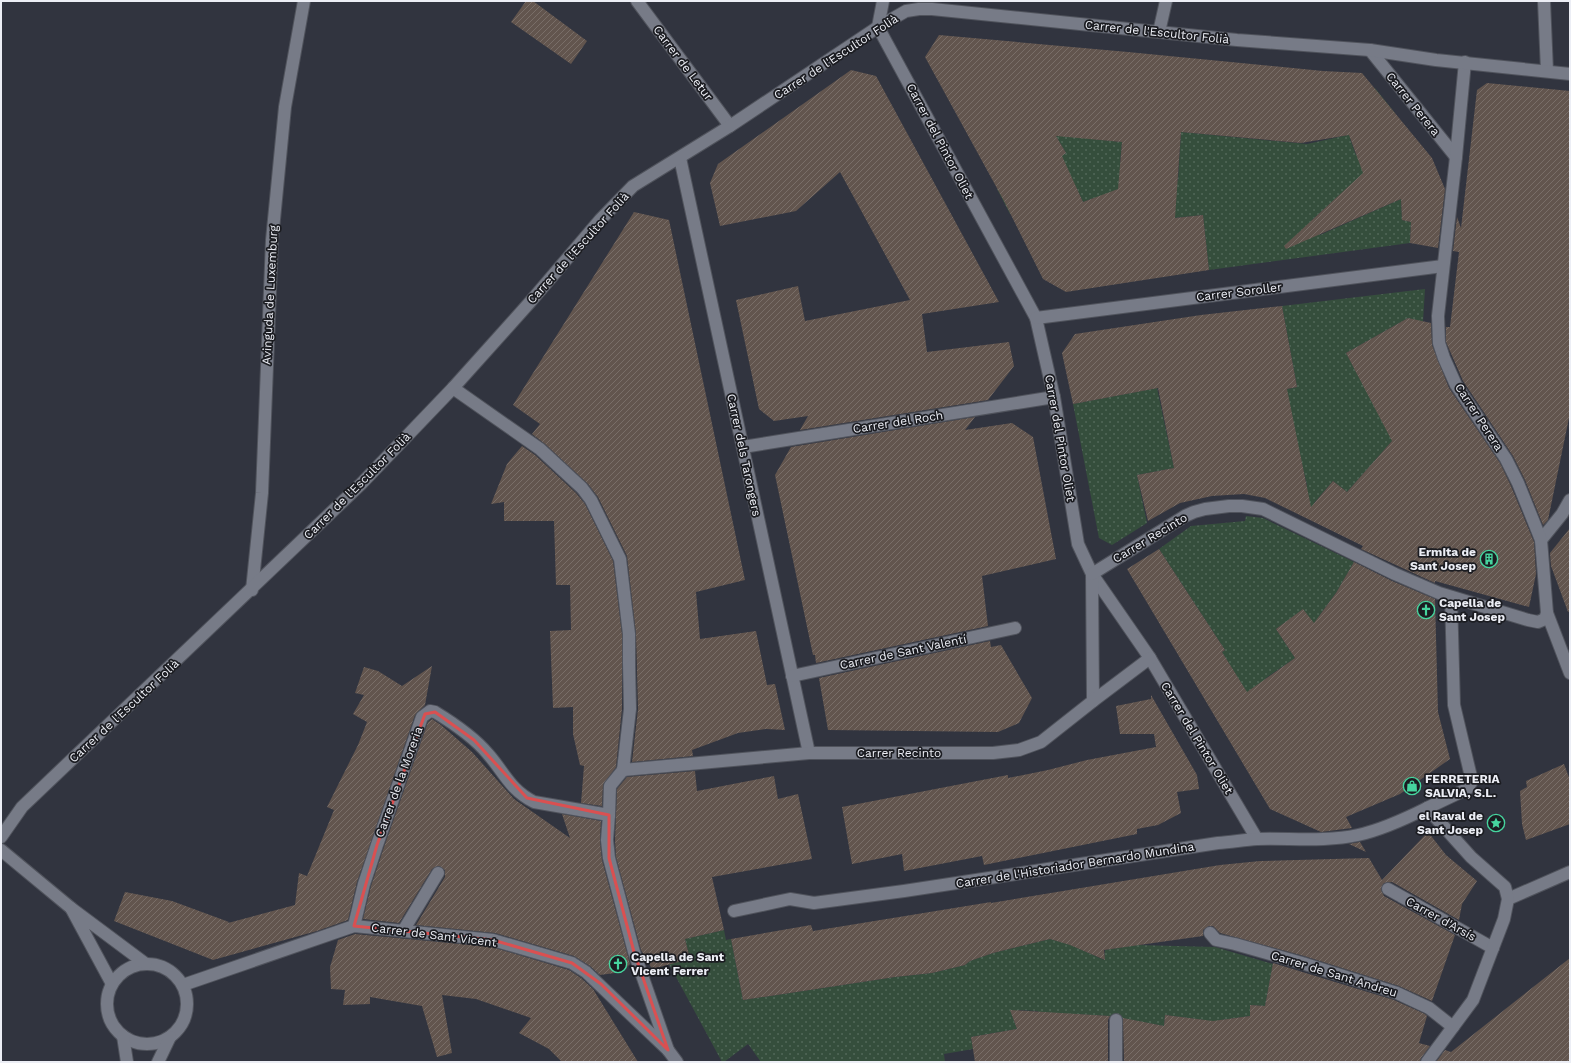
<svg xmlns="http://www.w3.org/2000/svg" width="1571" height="1063" font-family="'Work Sans',sans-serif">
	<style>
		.garden { fill: url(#garden-dots) }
		.building { fill: url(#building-hatch); fill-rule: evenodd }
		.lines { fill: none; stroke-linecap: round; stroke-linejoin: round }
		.pedestrian-casing { stroke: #50535c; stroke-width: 14 }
		.minor-casing { stroke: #50535c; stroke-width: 14 }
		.pedestrian { stroke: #777b87; stroke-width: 12 }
		.minor { stroke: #777b87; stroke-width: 12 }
		.marked { fill: none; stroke: #da5051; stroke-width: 3; stroke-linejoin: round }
		.labels { text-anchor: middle; stroke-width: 3.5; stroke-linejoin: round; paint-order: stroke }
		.street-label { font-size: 12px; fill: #eceef5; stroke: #1b1c21 }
		.poi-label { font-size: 12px; font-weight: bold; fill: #eceef5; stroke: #1b1c21; text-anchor: start }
	</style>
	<defs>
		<pattern id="garden-dots" width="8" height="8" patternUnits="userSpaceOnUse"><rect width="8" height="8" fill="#354e3c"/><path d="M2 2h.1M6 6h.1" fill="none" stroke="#526859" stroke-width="1.8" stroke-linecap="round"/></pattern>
		<pattern id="building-hatch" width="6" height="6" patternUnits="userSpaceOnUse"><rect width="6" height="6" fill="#62554e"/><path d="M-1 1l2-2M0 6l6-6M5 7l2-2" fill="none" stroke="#796e68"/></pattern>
	</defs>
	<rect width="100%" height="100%" fill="#31343f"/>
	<g class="garden">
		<polygon points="1375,88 1395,113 1350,139 1356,155 1383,156 1312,220 1320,235 1401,199 1402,220 1411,222 1410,243 1209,270 1203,215 1173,218 1094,198 1083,202 1076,187 1066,187 1010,214 997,189 1066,153 1051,128 1028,107 1093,139 1122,142 1120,162 1150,165 1149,182 1178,181 1181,132 1307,144 1348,135 1338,108"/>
		<polygon points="1425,289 1423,322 1408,318 1346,353 1393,440 1347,492 1333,481 1314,503 1327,515 1301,515 1307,485 1284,390 1297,387 1282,306"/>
		<polygon points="1157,388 1174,468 1137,475 1147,523 1112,545 1099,538 1073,404"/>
		<polygon points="1246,516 1263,518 1354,562 1336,593 1319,616 1364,668 1352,677 1303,610 1276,629 1295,658 1266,678 1252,702 1222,652 1225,650 1159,549 1191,526 1245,521"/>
		<polygon points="724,930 726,940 731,939 743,1000 895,977 932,973 965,965 970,961 993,953 1050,939 1069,944 1104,960 1105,950 1137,945 1215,947 1273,964 1265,1006 1250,1005 1250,1016 1221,1020 1208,1062 1203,1020 1165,1015 1164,1026 1110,1016 1071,1014 1038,1015 1038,1011 1019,1010 1012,1015 1017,1029 971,1037 973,1049 944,1054 945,1062 761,1062 748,1044 724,1062 722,1062 669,964 690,959 685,939"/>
	</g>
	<g class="building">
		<polygon points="526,1 533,1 587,41 571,64 511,22"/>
		<path d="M939 35 1128 52 1323 71 1362 73 1432 158 1445 189 1438 248 1410 243 1411 222 1402 220 1401 199 1286 249 1284 246 1363 173 1349 135 1301 143 1181 132 1175 218 1203 215 1209 270 1066 292 1043 279 1004 201 925 57ZM1056 136 1122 142 1118 189 1083 202 1062 156 1066 153Z"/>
		<polygon points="851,70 876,76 999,302 922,314 927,352 1009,342 1014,366 988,400 800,430 808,416 774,421 759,409 736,300 798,286 805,321 910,300 840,172 796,211 720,226 710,183 718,164"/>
		<polygon points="1487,83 1570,91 1570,413 1548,520 1543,525 1525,480 1513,456 1463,381 1446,342 1446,327 1450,327 1459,252 1453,251 1457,217 1461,228 1477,90"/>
		<polygon points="634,212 669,220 745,580 696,592 700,639 756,631 767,685 775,684 785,730 766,729 738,733 692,750 693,756 632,762 638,709 636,634 627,556 598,497 588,484 545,444 532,434 540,424 513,405"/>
		<polygon points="1282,306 1297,387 1287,389 1311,507 1333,481 1347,492 1392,441 1346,353 1408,318 1431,323 1432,345 1449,388 1500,463 1511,486 1534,542 1536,574 1529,607 1435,581 1435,583 1361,549 1363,546 1265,498 1244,494 1212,496 1180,503 1148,521 1137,475 1174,468 1158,388 1073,404 1062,353 1075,334 1201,315"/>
		<polygon points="975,417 965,430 1012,423 1033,437 1056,559 982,576 988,626 816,663 815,655 813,655 775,475 791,447"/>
		<polygon points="522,446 535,455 576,493 585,504 613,561 622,634 622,709 616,767 603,785 602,806 581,803 584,766 580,765 573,734 573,707 553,708 550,631 571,630 570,585 556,585 554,521 504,521 504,502 491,504 507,464"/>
		<polygon points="1570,528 1570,611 1568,612 1551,566 1550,553"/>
		<polygon points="1159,549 1225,650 1222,652 1247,692 1295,658 1276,629 1303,609 1314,623 1336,593 1354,562 1392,581 1435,599 1438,712 1450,759 1400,794 1346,817 1352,828 1321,832 1270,809 1127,569"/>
		<polygon points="990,641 991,647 1001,645 1032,698 1019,723 998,732 828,730 819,678"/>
		<polygon points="432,666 425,705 415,715 357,882 348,920 317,931 213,960 114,921 125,892 172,901 229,922 228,923 295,905 299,873 307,876 334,810 327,807 358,745 367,722 353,714 364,695 355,693 364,667 378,671 402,686"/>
		<polygon points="1151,695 1197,775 1199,789 1177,792 1181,813 1158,825 1137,829 1137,834 984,865 982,856 904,871 902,854 852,864 842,807 1008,775 1008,778 1048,770 1087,760 1156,747 1154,734 1120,734 1116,706 1151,699"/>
		<polygon points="432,719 441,725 472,752 514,799 570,838 562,814 601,821 600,841 602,860 630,964 622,972 600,975 590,966 574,956 495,933 416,925 445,877 445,870 439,866 432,869 399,923 363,919 371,886 384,847 428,722"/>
		<polygon points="1564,764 1570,780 1570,824 1526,840 1522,824 1520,791 1527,787 1526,781"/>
		<polygon points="695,771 697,791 774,776 778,799 798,794 812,859 712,877 724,930 685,939 690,959 652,969 641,950 616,857 615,840 617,789 627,777"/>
		<polygon points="1428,832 1446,855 1477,881 1462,904 1459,920 1392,882 1384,883 1381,889 1384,896 1455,935 1432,1001 1399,986 1304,956 1220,933 1213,926 1209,926 1203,930 1203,936 1104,950 1105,960 1070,945 1050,939 993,953 970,961 965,965 932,973 895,977 743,1000 731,939 811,925 813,931 991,902 991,903 1220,865 1260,861 1369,858 1382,880"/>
		<polygon points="1360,842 1366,852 1349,844"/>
		<polygon points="355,934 492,947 569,970 581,978 593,989 638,1062 562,1062 549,1049 519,1033 531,1018 476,999 442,995 452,1053 437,1057 422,1006 370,997 370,1004 343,1005 345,990 331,989 330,967 338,940"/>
		<polygon points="1570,958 1570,1062 1436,1062 1445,1050 1451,1052"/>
		<polygon points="1273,963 1394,1000 1425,1014 1427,1016 1419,1043 1430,1046 1421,1058 1420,1062 1124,1062 1123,1018 1164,1026 1165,1015 1213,1021 1250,1016 1250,1005 1265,1006"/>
		<polygon points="1010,1010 1110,1016 1108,1020 1108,1062 975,1062 971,1037 1017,1029"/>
	</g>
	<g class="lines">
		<defs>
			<g id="pedestrian">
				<polyline points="1547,613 1570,673"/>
				<polyline points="1427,808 1467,789 1472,781 1454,705 1451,597"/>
				<polyline points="609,815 610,786 623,770"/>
				<polyline points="1388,889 1493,948"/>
				<polyline points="1508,899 1570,872"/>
				<polyline points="403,931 438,873"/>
				<polyline points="1210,933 1216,940 1235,944 1302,963 1397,993 1429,1008 1453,1027"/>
				<polyline points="183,985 354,926 493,940 572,963 586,972 668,1050 677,1062"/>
				<polyline points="1116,1020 1116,1062"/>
			</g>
			<g id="minor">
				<polyline points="637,1 730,126"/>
				<polyline points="883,1 878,27 1036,318 1054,397 1078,544 1092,574 1150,658 1257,839"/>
				<polyline points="1544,1 1547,71"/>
				<polyline points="1159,32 1166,1"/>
				<polyline points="1370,50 1456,157"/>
				<polyline points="680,158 809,753"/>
				<polyline points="1036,318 1443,266"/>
				<polyline points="453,388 540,449 582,488 591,500 620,559 629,634 629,663 630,709 623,770 809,753 993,753 1019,750 1041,742 1093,701 1092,574"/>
				<polyline points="743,447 1054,397"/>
				<polyline points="1541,540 1562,514 1570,500"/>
				<polyline points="1092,574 1185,516 1194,512 1205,509 1229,506 1242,506 1263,509 1395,574 1439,593 1528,620 1538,622 1545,619 1547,613 1541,540 1533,520 1518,483 1506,459 1456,385 1444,358 1439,343 1438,316 1456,157 1465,62"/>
				<polyline points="252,590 262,493 272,240 285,107 304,1"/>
				<polyline points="792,676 1015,628"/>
				<polyline points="1093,701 1150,658"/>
				<polyline points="1,837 22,807 361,484 453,388 531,301 600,220 633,186 730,126 878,27 906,11 919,9 932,9 1237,40 1370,50 1436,60 1570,74"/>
				<polyline points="1,850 71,908"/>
				<path d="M734 911 790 899 814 903 904 891 1218 843C1231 842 1244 840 1257 839 1291 838 1325 842 1358 835 1381 830 1405 819 1427 808L1471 857 1505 887 1508 899 1504 919 1473 1000 1427 1062"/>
				<path d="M354 926 364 884 377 845 422 717 430 711 435 712C453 723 474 737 488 754 504 772 510 790 534 802L609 815 607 840 609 858 634 952 668 1050"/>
				<circle cx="147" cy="1004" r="40"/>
				<polyline points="112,984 71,908 146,964"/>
				<polyline points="123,1036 127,1062"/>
				<polyline points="158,1062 170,1037"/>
			</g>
		</defs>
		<use href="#pedestrian" class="pedestrian-casing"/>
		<use href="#minor" class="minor-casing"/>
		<use href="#pedestrian" class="pedestrian"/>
		<use href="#minor" class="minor"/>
	</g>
	<path class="marked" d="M435 712 474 740 527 798 609 815V858L634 952 668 1050 601 984 572 963 493 940 354 926 377 845 425 714Z"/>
	<defs>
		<symbol id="building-ring" viewBox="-11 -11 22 22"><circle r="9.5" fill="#1b1c21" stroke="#46d49e" stroke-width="1.5"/><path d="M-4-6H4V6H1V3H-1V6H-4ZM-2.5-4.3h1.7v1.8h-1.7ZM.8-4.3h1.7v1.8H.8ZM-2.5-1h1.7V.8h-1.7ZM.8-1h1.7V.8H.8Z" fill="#46d49e"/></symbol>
		<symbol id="church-ring" viewBox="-11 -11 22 22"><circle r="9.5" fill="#1b1c21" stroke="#46d49e" stroke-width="1.5"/><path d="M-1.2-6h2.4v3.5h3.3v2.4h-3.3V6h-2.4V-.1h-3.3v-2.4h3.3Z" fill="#46d49e"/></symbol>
		<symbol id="shop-ring" viewBox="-11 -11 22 22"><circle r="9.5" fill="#1b1c21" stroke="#46d49e" stroke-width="1.5"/><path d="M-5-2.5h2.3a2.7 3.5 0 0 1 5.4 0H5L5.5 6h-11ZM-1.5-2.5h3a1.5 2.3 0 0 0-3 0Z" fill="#46d49e"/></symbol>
		<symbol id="sight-ring" viewBox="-11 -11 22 22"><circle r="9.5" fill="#1b1c21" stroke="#46d49e" stroke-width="1.5"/><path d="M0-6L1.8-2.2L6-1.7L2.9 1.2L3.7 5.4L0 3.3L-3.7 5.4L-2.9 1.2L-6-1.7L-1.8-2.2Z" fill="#46d49e"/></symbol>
	</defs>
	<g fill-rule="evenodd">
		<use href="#building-ring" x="1479" y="549" width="20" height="20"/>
		<use href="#church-ring" x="1416" y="600" width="20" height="20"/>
		<use href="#shop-ring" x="1402" y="776" width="20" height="20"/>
		<use href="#sight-ring" x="1486" y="813" width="20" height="20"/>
		<use href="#church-ring" x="608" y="954" width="20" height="20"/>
	</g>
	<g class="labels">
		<g class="street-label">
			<text transform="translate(1157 32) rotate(6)" y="4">Carrer de l'Escultor Folià</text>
			<text transform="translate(836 57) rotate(-33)" y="4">Carrer de l'Escultor Folià</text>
			<text transform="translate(683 63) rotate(53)" y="4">Carrer de Letur</text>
			<text transform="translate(1413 104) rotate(51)" y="4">Carrer Perera</text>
			<text transform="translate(940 141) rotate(62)" y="4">Carrer del Pintor Oliet</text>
			<text transform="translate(578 248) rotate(-48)" y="4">Carrer de l'Escultor Folià</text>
			<text transform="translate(1239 292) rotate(-7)" y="4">Carrer Soroller</text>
			<text transform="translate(270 295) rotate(-87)" y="4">Avinguda de Luxemburg</text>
			<text transform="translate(1479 417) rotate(57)" y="4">Carrer Perera</text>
			<text transform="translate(898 422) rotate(-9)" y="4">Carrer del Roch</text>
			<text transform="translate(1060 438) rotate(80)" y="4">Carrer del Pintor Oliet</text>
			<text transform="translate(744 455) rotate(78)" y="4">Carrer dels Tarongers</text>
			<text transform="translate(357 486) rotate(-45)" y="4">Carrer de l'Escultor Folià</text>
			<text transform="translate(1150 538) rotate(-31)" y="4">Carrer Recinto</text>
			<text transform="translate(903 652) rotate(-12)" y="4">Carrer de Sant Valentí</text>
			<text transform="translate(124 711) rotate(-43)" y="4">Carrer de l'Escultor Folià</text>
			<text transform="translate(1197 738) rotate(59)" y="4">Carrer del Pintor Oliet</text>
			<text x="899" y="757">Carrer Recinto</text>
			<text transform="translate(399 782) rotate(-70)" y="4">Carrer de la Moreria</text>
			<text transform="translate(1075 865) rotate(-9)" y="4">Carrer de l'Historiador Bernardo Mundina</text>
			<text transform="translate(1441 919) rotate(29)" y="4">Carrer d'Arsís</text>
			<text transform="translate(434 935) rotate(7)" y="4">Carrer de Sant Vicent</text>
			<text transform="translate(1334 974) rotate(17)" y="4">Carrer de Sant Andreu</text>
		</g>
		<g class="poi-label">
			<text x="1476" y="556" text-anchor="end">Ermita de<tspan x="1476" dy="14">Sant Josep</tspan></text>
			<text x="1439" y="607">Capella de<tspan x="1439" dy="14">Sant Josep</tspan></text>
			<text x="1425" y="783">FERRETERIA<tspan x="1425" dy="14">SALVIA, S.L.</tspan></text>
			<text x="1483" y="820" text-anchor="end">el Raval de<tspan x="1483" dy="14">Sant Josep</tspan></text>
			<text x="631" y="961">Capella de Sant<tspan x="631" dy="14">Vicent Ferrer</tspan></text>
		</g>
	</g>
	<rect width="1571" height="1063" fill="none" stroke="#eceef5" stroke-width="4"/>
</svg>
